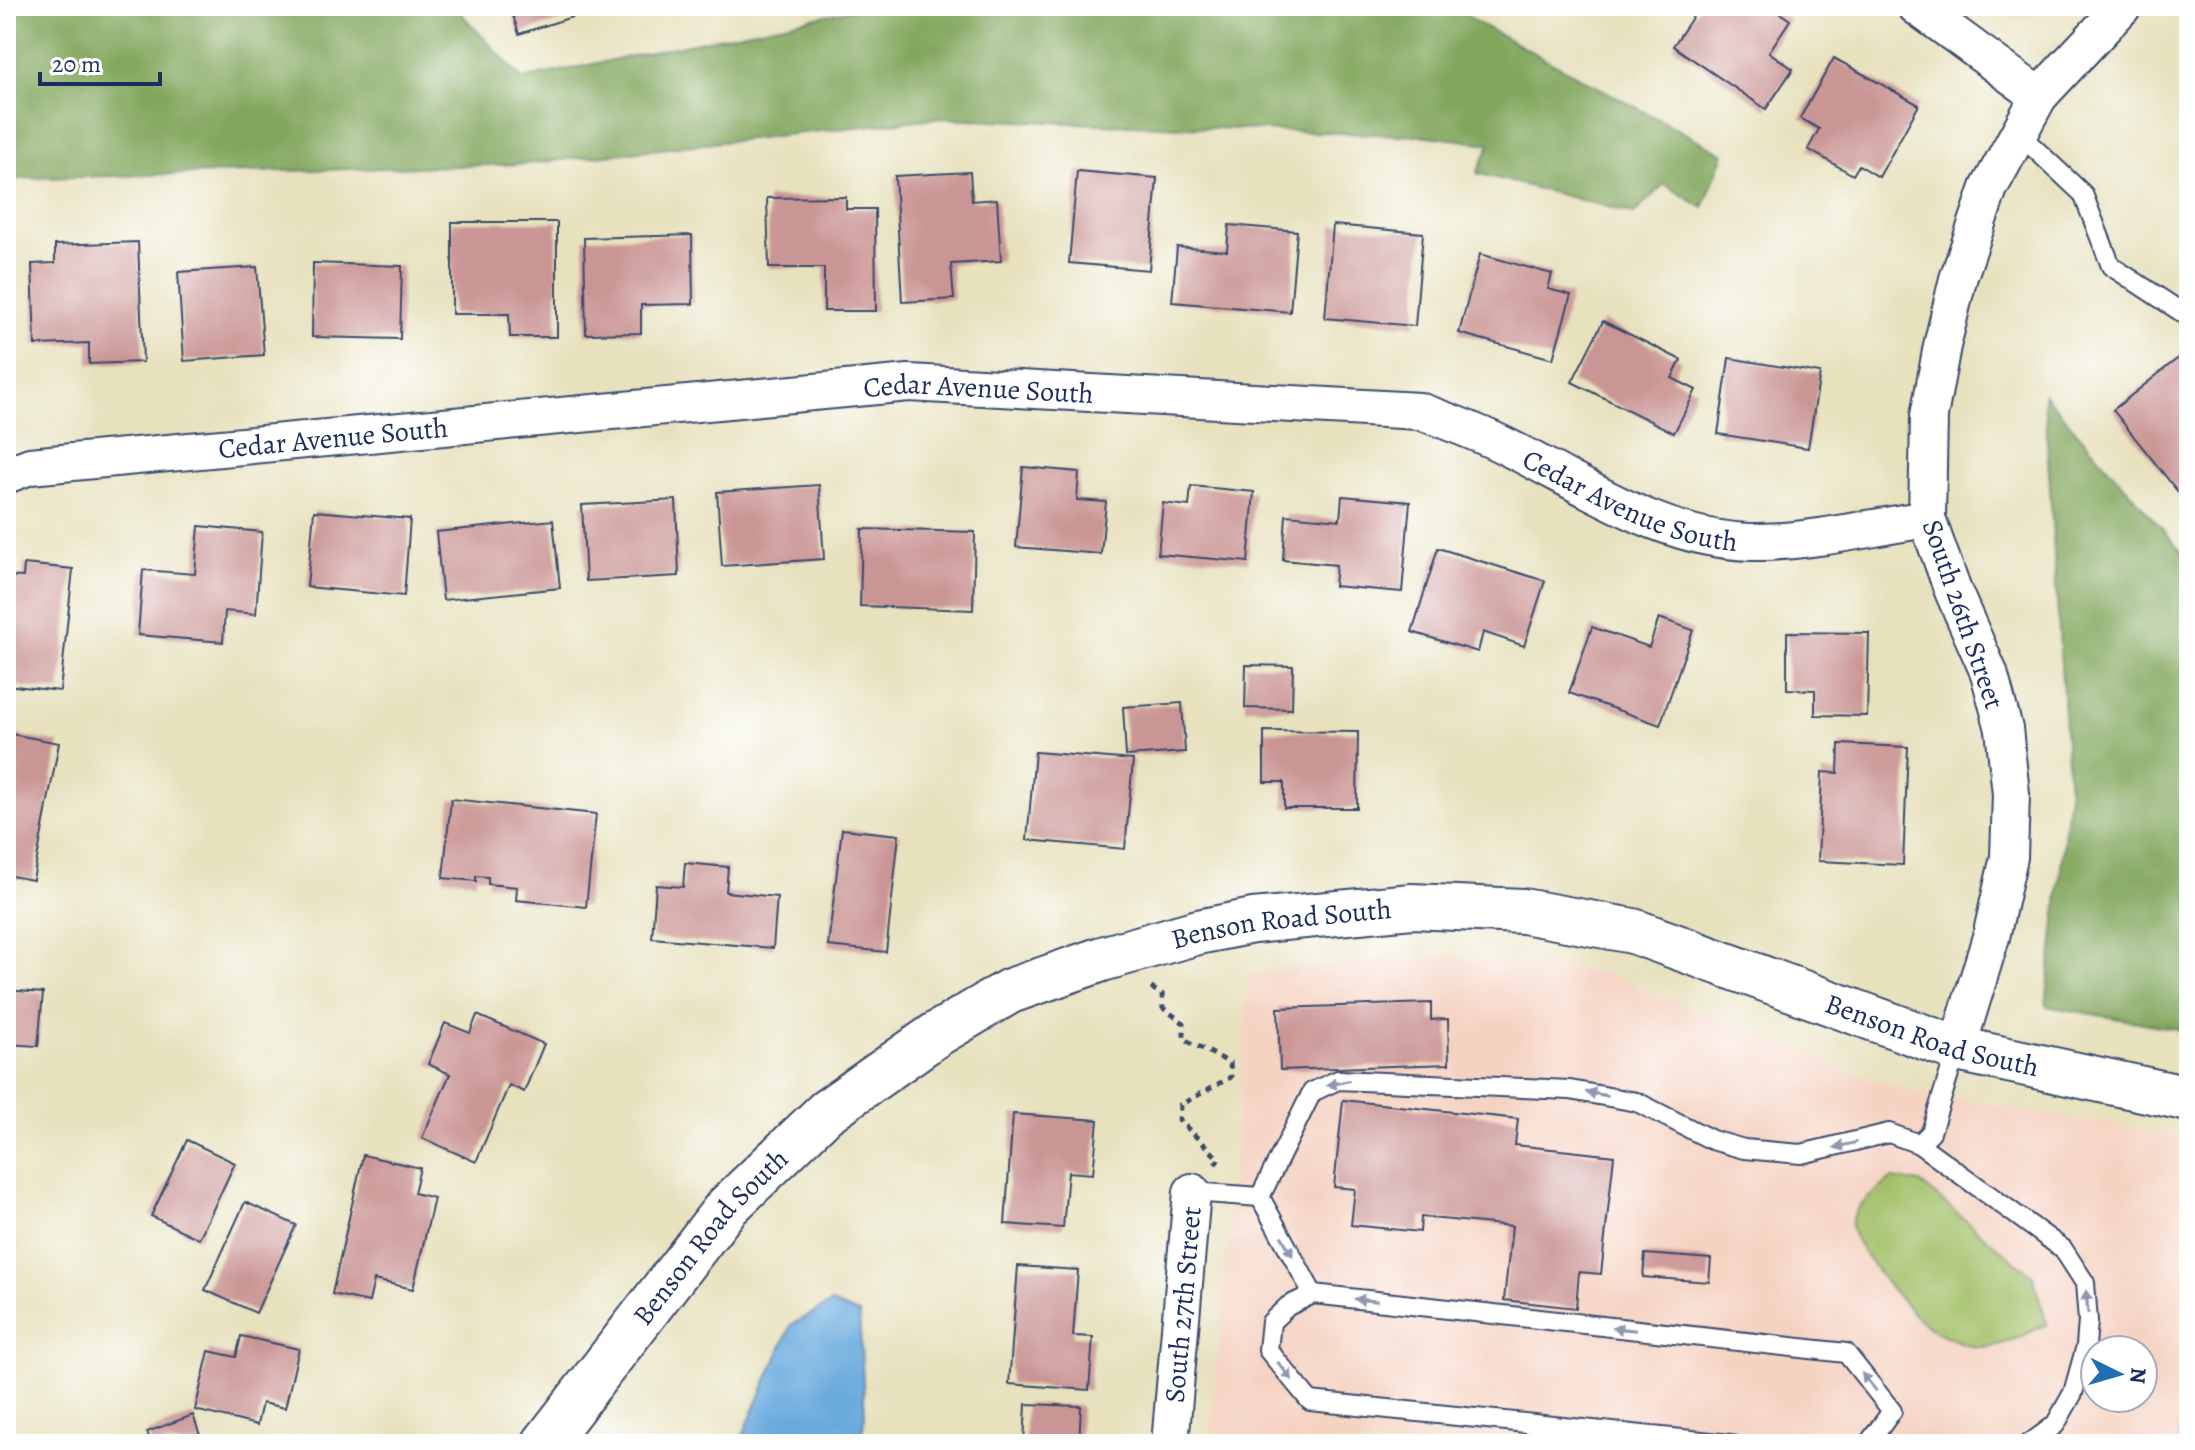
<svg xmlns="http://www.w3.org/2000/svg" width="2195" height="1450" font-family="Alegreya,serif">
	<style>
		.built { fill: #f5d3c2; fill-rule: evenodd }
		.green { fill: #a2bf66; stroke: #5e7762; stroke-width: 2 }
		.forest { fill: #81a65b; stroke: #4e6a5c; stroke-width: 2 }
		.water { fill: #69aadd; stroke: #426c9e; stroke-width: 2 }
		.building { fill: #ca9695 }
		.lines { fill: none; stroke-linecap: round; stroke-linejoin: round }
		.service-casing { stroke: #3a4a6c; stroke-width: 22 }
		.minor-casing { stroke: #3a4a6c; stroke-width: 40 }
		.tertiary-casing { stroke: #3a4a6c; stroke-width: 48 }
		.path { stroke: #3a4a6c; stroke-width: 5; stroke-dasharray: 6 6; stroke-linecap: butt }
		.service { stroke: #fff; stroke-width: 18 }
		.minor { stroke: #fff; stroke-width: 36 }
		.tertiary { stroke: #fff; stroke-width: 44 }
		.oneway { fill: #8d97ae }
		.labels { text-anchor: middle; stroke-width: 7; stroke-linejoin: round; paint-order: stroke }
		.street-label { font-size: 28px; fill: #1b2f5e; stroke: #fff }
	</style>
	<rect width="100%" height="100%" fill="#fff"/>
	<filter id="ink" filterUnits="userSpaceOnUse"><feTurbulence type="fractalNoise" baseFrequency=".0125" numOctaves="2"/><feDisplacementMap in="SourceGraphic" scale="16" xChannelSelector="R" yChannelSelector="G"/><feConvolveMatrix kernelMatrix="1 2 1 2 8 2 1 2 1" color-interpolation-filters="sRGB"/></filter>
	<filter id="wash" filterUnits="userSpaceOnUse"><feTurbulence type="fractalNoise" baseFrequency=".006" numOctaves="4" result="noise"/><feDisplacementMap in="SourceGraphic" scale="32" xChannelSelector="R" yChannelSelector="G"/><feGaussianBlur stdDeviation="1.8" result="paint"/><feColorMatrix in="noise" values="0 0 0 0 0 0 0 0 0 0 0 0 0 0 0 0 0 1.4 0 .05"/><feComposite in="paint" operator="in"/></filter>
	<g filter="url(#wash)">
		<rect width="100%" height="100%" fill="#e7e1bd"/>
		<path class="built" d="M1438 956 1602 972 1896 1088 2189 1138V1221L2179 1444H1210L1249 973ZM2095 1350H2143V1398H2095Z"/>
		<path class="green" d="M1891 1179 1920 1183 2033 1276 2047 1324C2026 1334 2003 1348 1978 1347 1969 1347 1935 1332 1927 1326 1911 1314 1849 1243 1851 1224 1852 1207 1879 1190 1891 1179Z"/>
		<g class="forest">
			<polygon points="6,6 454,6 522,79 870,6 1454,6 1476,22 1724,154 1703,208 1664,184 1634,214 1477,173 1490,144 1428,136 936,118 525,164 6,179"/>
			<polygon points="2044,394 2189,560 2189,1031 2046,1006 2069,792"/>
			<polygon points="2189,1221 2189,1444 2179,1444"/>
		</g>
		<polygon class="water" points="831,1303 859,1314 865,1416 860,1444 739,1444 791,1325"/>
		<g id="blocks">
			<g class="building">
				<polygon points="510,6 603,6 603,7 519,34"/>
				<polygon points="1700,6 1770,6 1790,20 1769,52 1793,69 1766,109 1673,46"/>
				<polygon points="1834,58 1919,105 1879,177 1859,165 1853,175 1808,149 1819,129 1800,118"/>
				<polygon points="1077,171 1157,178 1149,270 1069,263"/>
				<polygon points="970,172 972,201 997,199 1001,261 951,264 954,299 902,302 895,176"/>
				<polygon points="846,197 846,209 875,209 876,311 824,311 824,268 769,268 767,198"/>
				<polygon points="452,222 557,222 557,337 510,337 509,314 452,314"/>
				<polygon points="1229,225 1297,231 1290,312 1172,302 1177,247 1227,251"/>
				<polygon points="1333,225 1423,233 1415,326 1325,318"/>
				<polygon points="692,235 693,304 641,305 641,333 586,334 584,238"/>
				<polygon points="138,242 143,362 89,364 89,343 35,345 32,264 55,263 55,245"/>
				<polygon points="1480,254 1552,274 1548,289 1571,295 1553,359 1459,333"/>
				<polygon points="313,263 402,266 400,339 312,337"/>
				<polygon points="257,267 264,355 184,361 178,272"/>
				<polygon points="6,318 16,347 6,350"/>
				<polygon points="1603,321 1681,360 1672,378 1696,390 1674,433 1572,382"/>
				<polygon points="2187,351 2189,492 2182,497 2113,410"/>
				<polygon points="1729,358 1820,373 1808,448 1718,434"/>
				<polygon points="1023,467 1079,472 1077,500 1106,502 1101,554 1016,547"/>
				<polygon points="819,485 824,559 722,566 717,492"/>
				<polygon points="1191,486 1254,492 1248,562 1158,554 1163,503 1189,506"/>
				<polygon points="1342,496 1410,502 1402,592 1334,586 1336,565 1283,560 1286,515 1340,520"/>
				<polygon points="676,500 679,576 586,581 582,505"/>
				<polygon points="314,511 410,519 404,596 307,587"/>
				<polygon points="553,520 560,588 443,600 436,532"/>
				<polygon points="199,526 262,532 256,614 225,611 223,642 138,635 143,570 195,574"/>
				<polygon points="862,529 975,532 973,610 860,606"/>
				<polygon points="1438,548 1545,581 1524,646 1483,632 1478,652 1412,632"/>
				<polygon points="24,564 73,569 60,691 6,685 6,576 23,577"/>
				<polygon points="1659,618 1693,630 1660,725 1569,693 1592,627 1649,647"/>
				<polygon points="1787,632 1869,633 1867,716 1815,715 1815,690 1787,689"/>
				<polygon points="1246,665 1293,666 1292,709 1245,708"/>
				<polygon points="1182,703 1185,752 1126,756 1123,707"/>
				<polygon points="1264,731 1358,732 1357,808 1284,808 1284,782 1264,782"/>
				<polygon points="6,733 59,743 33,880 6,875"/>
				<polygon points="1839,744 1908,747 1903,865 1818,861 1822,772 1838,773"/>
				<polygon points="1035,752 1133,760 1125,849 1027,840"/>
				<polygon points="451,799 596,814 586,907 516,900 517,887 488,884 488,877 476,876 476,881 443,878"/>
				<polygon points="842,829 899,835 886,952 828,946"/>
				<polygon points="685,863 728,867 726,892 777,897 773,948 652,938 656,885 683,887"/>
				<polygon points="6,990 43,993 38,1046 6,1044"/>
				<polygon points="1431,1003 1431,1020 1448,1019 1449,1064 1280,1070 1278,1008"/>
				<polygon points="477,1015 544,1044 524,1092 509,1085 476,1162 422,1138 450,1074 428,1064 445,1023 470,1033"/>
				<polygon points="1343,1100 1518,1119 1515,1145 1614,1156 1601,1274 1579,1272 1576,1308 1504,1300 1512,1226 1421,1217 1420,1232 1351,1225 1355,1189 1334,1187"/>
				<polygon points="1013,1114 1098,1120 1093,1174 1068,1172 1063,1228 1005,1224"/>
				<polygon points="187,1140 235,1163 199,1239 151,1216"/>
				<polygon points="363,1155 420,1168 414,1193 434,1198 413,1289 374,1280 369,1302 332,1294"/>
				<polygon points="245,1202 296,1225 256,1313 205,1290"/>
				<polygon points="1645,1254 1711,1259 1709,1282 1643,1277"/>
				<polygon points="1018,1266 1078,1270 1073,1336 1093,1337 1089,1390 1009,1384"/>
				<polygon points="241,1336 299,1349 285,1408 262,1403 257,1425 195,1410 209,1351 236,1357"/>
				<polygon points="1026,1404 1081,1406 1079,1444 1024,1444"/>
				<polygon points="193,1415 203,1444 152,1444 147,1432"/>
			</g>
		</g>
	</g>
	<g filter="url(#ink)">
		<use href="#blocks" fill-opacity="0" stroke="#3a4a6c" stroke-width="2"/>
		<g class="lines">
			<defs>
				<g id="service">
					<polyline points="2018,133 2083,194 2111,266 2189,317"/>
					<polyline points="1919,1144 1931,1132 1957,1049"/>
					<polyline points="1192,1192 1260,1197"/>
					<polyline points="1260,1197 1312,1092 1338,1080 1570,1090 1637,1102 1712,1140 1744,1149 1801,1154 1889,1133 1919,1144 2063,1249 2085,1283 2088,1321 2086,1346 2073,1393 2055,1425 2029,1444"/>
					<polyline points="1260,1197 1313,1294"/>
					<polyline points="1731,1444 1310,1401 1268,1350 1271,1322 1288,1306 1313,1294 1846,1353 1892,1411 1868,1444"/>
				</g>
				<g id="minor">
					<polyline points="1916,6 2039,96"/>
					<path id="s1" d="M6 475 30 466 909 383 1419 411C1450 422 1480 433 1509 448 1587 486 1662 540 1752 542 1805 543 1874 527 1927 519"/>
					<polyline points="1957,1049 1991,937 2009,857 2011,794 2004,729 1989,673 1953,591 1927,519 1929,416 1942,346 1958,279 1989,188 2039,96 2123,6"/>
					<path id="s2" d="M1170 1444 1192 1192"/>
				</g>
				<g id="tertiary">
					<path id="s3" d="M544 1444 726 1208 826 1112 937 1034 1010 991 1102 959 1198 932 1253 921 1412 906 1523 911 1633 931 1957 1049 2189 1099"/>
				</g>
			</defs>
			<use href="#service" class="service-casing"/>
			<use href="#minor" class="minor-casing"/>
			<use href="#tertiary" class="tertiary-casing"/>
			<polyline class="path" points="1151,988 1162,994 1163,1008 1184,1023 1184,1039 1230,1063 1231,1077 1180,1105 1179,1120 1219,1159 1215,1164"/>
			<use href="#service" class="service"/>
			<use href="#minor" class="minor"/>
			<use href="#tertiary" class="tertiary"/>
		</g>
		<defs><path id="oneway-solid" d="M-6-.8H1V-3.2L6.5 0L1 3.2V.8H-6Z" transform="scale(2)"/></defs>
		<g class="oneway">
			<use href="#oneway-solid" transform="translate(1338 1083) rotate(168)"/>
			<use href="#oneway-solid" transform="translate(1597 1094) rotate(-170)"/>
			<use href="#oneway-solid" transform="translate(1845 1145) rotate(167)"/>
			<use href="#oneway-solid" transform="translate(1287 1246) rotate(61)"/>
			<use href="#oneway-solid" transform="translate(1366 1300) rotate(-174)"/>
			<use href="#oneway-solid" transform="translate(2087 1302) rotate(-95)"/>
			<use href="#oneway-solid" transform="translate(1624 1329) rotate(-174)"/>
			<use href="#oneway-solid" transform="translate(1285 1371) rotate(51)"/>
			<use href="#oneway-solid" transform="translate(1869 1382) rotate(-129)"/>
		</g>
	</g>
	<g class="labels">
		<g class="street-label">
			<text dy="10" stroke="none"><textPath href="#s1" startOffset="978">Cedar Avenue South</textPath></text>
			<text dy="10" stroke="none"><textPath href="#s1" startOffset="330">Cedar Avenue South</textPath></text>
			<text dy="10" stroke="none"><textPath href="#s1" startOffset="1650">Cedar Avenue South</textPath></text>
			<text transform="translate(1964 614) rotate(71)" y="10">South 26th Street</text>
			<text dy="10" stroke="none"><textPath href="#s3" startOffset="938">Benson Road South</textPath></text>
			<text dy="10" stroke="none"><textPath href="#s3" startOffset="1610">Benson Road South</textPath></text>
			<text dy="10" stroke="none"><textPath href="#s3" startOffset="266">Benson Road South</textPath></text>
			<text dy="10" stroke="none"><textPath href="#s2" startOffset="140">South 27th Street</textPath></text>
		</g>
	</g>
	<rect width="2195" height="1450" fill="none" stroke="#fff" stroke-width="32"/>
	<g transform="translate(2119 1374) rotate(95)"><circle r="38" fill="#ffffff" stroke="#a4acbf" stroke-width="2"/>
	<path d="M0-6L14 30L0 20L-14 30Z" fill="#1f6fb2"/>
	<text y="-12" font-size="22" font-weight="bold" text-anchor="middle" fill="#1b2f5e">N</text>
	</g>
	<path d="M40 72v12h120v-12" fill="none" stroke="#1b2f5e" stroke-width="4"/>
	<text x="52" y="72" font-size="24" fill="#1b2f5e" stroke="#ffffff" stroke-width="6" paint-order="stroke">20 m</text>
</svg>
